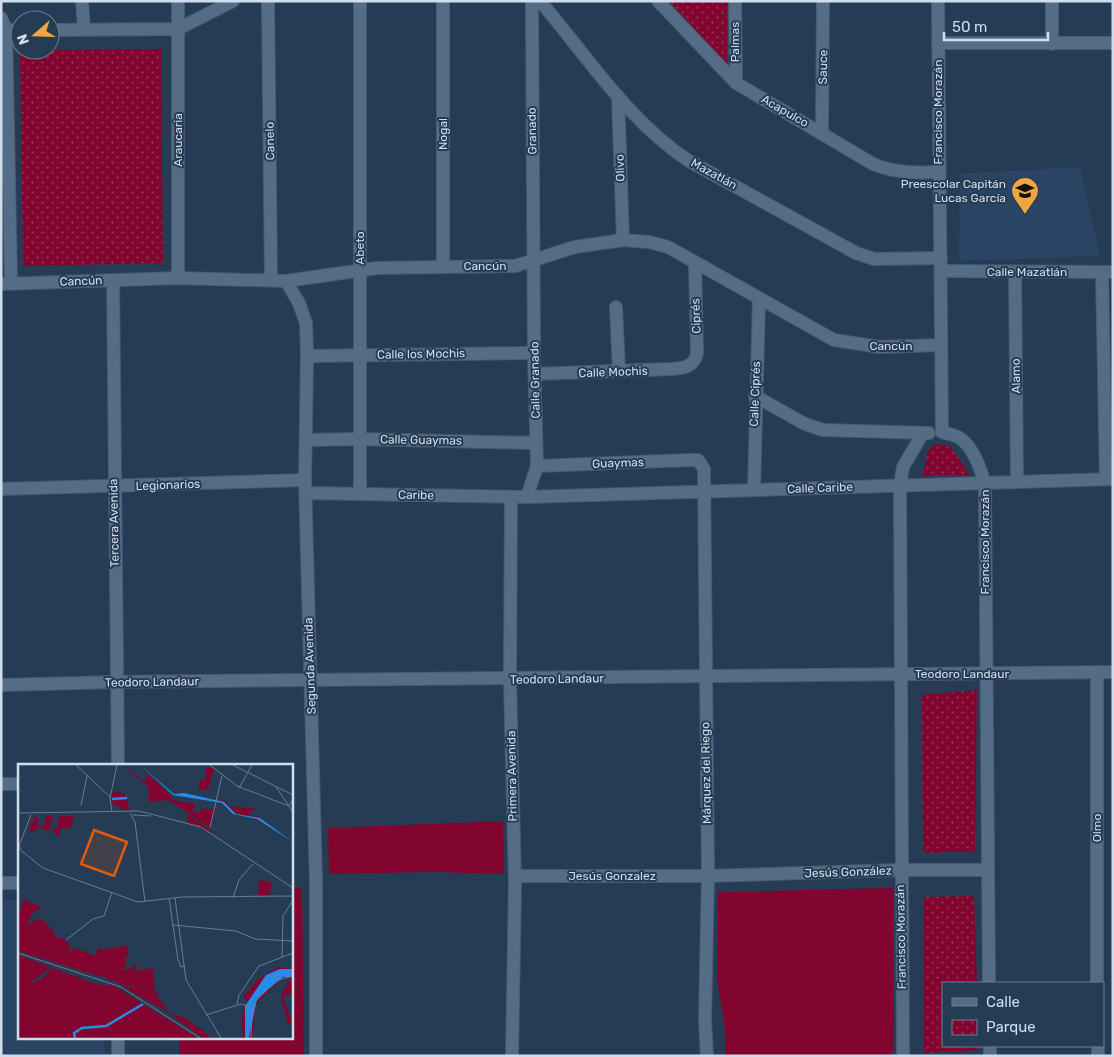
<svg xmlns="http://www.w3.org/2000/svg" width="1114" height="1057" font-family="Rubik,sans-serif">
	<style>
		.built { fill: #2a4563 }
		.grass { fill: #82052f }
		.park { fill: url(#park-dots) }
		.lines { fill: none; stroke-linecap: round; stroke-linejoin: round }
		.street-casing { stroke: #485a6e; stroke-width: 14 }
		.street { stroke: #556c87; stroke-width: 12 }
		.labels { text-anchor: middle; stroke-width: 4; stroke-linejoin: round; paint-order: stroke }
		.street-label { font-size: 12px; fill: #d0ddec; stroke: #263c54 }
		.poi-label { font-size: 12px; fill: #d0ddec; stroke: #263c54; text-anchor: end }
		.inset-river { fill: none; stroke: #268bea; stroke-width: 2.5 }
		.inset-road { fill: none; stroke: #6a7c91; stroke-width: 1 }
		.view { fill: #e8590c; fill-opacity: 0.15; stroke: #e8590c; stroke-width: 2.5 }
		.inset-edge { fill: none; stroke: #d0ddec; stroke-width: 2.5 }
	</style>
	<defs>
		<pattern id="park-dots" width="8" height="8" patternUnits="userSpaceOnUse" patternTransform="scale(1.25)"><rect width="8" height="8" fill="#82052f"/><path d="M2 2h.1M6 6h.1" fill="none" stroke="#983557" stroke-width="1.8" stroke-linecap="round"/></pattern>
	</defs>
	<rect width="100%" height="100%" fill="#263c54"/>
	<g class="built">
		<polygon points="1080,167 1100,256 959,261 960,174"/>
		<polygon points="1,900 19,900 19,1038 104,1038 105,1056 1,1056"/>
	</g>
	<g class="grass">
		<polygon points="503,821 504,874 434,872 329,874 328,828"/>
		<polygon points="291,888 302,888 304,1056 179,1056 179,1038 291,1038"/>
		<polygon points="893,888 894,1050 889,1056 726,1056 724,1020 717,980 718,892"/>
	</g>
	<g class="park">
		<polygon points="669,1 727,1 727,64"/>
		<polygon points="161,49 163,263 23,266 20,50"/>
		<polygon points="935,444 950,446 970,475 923,475 928,451"/>
		<polygon points="977,690 975,851 923,853 922,695"/>
		<polygon points="974,896 977,983 943,983 943,1046 978,1046 978,1050 924,1053 924,897"/>
	</g>
	<g class="lines">
		<defs>
			<g id="street">
				<polyline points="82,1 84,29"/>
				<polyline points="178,1 178,278"/>
				<polyline points="268,1 271,280"/>
				<polyline points="360,1 360,494"/>
				<polyline points="443,1 443,266"/>
				<path d="M540 1C587 56 628 121 689 161L856 253 874 259 941 258"/>
				<path d="M658 1 736 83 873 164C895 173 914 173 938 172"/>
				<polyline points="735,1 736,83"/>
				<path d="M938 1 942 432C948 434 957 435 961 439 974 448 981 470 985 484L989 983"/>
				<polyline points="1,18 6,30 11,283"/>
				<polyline points="1,30 20,30"/>
				<polyline points="50,30 178,29 233,1"/>
				<polyline points="938,43 1113,43"/>
				<polyline points="1052,44 1052,1"/>
				<polyline points="618,96 623,240"/>
				<polyline points="822,133 823,1"/>
				<polyline points="941,271 1113,272"/>
				<polyline points="1015,272 1017,481"/>
				<polyline points="1102,272 1106,479"/>
				<polyline points="113,280 118,766"/>
				<polyline points="286,281 299,303 306,323 307,356 305,480 316,882 316,1056"/>
				<polyline points="1,284 178,278 286,281 377,268 515,266 575,247 623,240 649,242 668,247 834,340 880,347 940,345"/>
				<polyline points="616,307 619,371"/>
				<polyline points="307,356 534,353"/>
				<path d="M535 374 671 369C685 368 694 367 697 353L695 263"/>
				<polyline points="755,396 805,424 823,430 929,433"/>
				<polyline points="306,440 359,439 536,443"/>
				<polyline points="537,466 690,460 698,460 704,469 708,876 705,1021 707,1056"/>
				<polyline points="1,489 305,480"/>
				<polyline points="754,490 759,299"/>
				<polyline points="306,493 527,497 1113,479"/>
				<polyline points="511,497 510,680 515,885 512,1056"/>
				<polyline points="527,497 537,466 534,353 532,1"/>
				<polyline points="1097,673 1097,983"/>
				<polyline points="1,685 117,682 1113,672"/>
				<polyline points="1,784 19,784"/>
				<polyline points="515,876 708,876 900,870 988,870"/>
				<polyline points="1,883 19,883"/>
				<polyline points="990,1046 990,1056"/>
				<polyline points="1098,1046 1098,1056"/>
				<polyline points="118,1056 118,1038"/>
				<polyline points="903,1056 900,486 903,467 923,433"/>
			</g>
		</defs>
		<use href="#street" class="street-casing"/>
		<use href="#street" class="street"/>
	</g>
	<defs>
		<symbol id="school-pin" viewBox="-11 -11 22 30"><path d="M0 17L-7.5 6A9.5 9.5 0 1 1 7.5 6Z" fill="#f0a63e" stroke="#263c54"/><path d="M0-5L7-2L0 1L-7-2ZM-4 1L0 2.5L4 1V4Q0 6-4 4Z" fill="#111"/></symbol>
	</defs>
	<g fill-rule="evenodd">
		<use href="#school-pin" x="1009" y="175" width="32" height="43"/>
	</g>
	<g class="labels">
		<g class="street-label">
			<text transform="translate(735 42) rotate(-90)" y="4">Palmas</text>
			<text transform="translate(823 67) rotate(-89)" y="4">Sauce</text>
			<text transform="translate(785 111) rotate(30)" y="4">Acapulco</text>
			<text transform="translate(938 112) rotate(-90)" y="4">Francisco Morazán</text>
			<text transform="translate(532 131) rotate(-91)" y="4">Granado</text>
			<text transform="translate(443 134) rotate(-90)" y="4">Nogal</text>
			<text transform="translate(178 140) rotate(-90)" y="4">Araucaria</text>
			<text transform="translate(270 141) rotate(-91)" y="4">Canelo</text>
			<text transform="translate(620 168) rotate(-92)" y="4">Olivo</text>
			<text transform="translate(714 174) rotate(29)" y="4">Mazatlán</text>
			<text transform="translate(360 248) rotate(-90)" y="4">Abeto</text>
			<text x="485" y="270">Cancún</text>
			<text x="1027" y="276">Calle Mazatlán</text>
			<text transform="translate(81 281) rotate(-2)" y="4">Cancún</text>
			<text transform="translate(696 316) rotate(-92)" y="4">Ciprés</text>
			<text x="891" y="350">Cancún</text>
			<text transform="translate(421 354) rotate(-1)" y="4">Calle los Mochis</text>
			<text transform="translate(613 372) rotate(-2)" y="4">Calle Mochis</text>
			<text transform="translate(1016 376) rotate(-91)" y="4">Alamo</text>
			<text transform="translate(535 380) rotate(-91)" y="4">Calle Granado</text>
			<text transform="translate(755 394) rotate(-88)" y="4">Calle Ciprés</text>
			<text transform="translate(421 440) rotate(1)" y="4">Calle Guaymas</text>
			<text transform="translate(618 463) rotate(-2)" y="4">Guaymas</text>
			<text transform="translate(168 485) rotate(-2)" y="4">Legionarios</text>
			<text transform="translate(820 488) rotate(-2)" y="4">Calle Caribe</text>
			<text transform="translate(416 495) rotate(1)" y="4">Caribe</text>
			<text transform="translate(114 523) rotate(-91)" y="4">Tercera Avenida</text>
			<text transform="translate(985 542) rotate(-90)" y="4">Francisco Morazán</text>
			<text transform="translate(310 666) rotate(-92)" y="4">Segunda Avenida</text>
			<text x="962" y="678">Teodoro Landaur</text>
			<text transform="translate(557 679) rotate(-1)" y="4">Teodoro Landaur</text>
			<text transform="translate(152 682) rotate(-1)" y="4">Teodoro Landaur</text>
			<text transform="translate(706 773) rotate(-91)" y="4">Márquez del Riego</text>
			<text transform="translate(512 776) rotate(-91)" y="4">Primera Avenida</text>
			<text transform="translate(1097 828) rotate(-90)" y="4">Olmo</text>
			<text transform="translate(848 872) rotate(-2)" y="4">Jesús González</text>
			<text x="612" y="880">Jesús Gonzalez</text>
			<text transform="translate(901 937) rotate(-91)" y="4">Francisco Morazán</text>
		</g>
		<g class="poi-label">
			<text x="1006" y="188">Preescolar Capitán<tspan x="1006" dy="14">Lucas García</tspan></text>
		</g>
	</g>
	<g transform="translate(18 764)">
		<rect width="275" height="275" fill="#263c54"/>
		<path d="M106 1 127 18 128 11 134 12 131 16H137L152 30 148 33 155 31 154 36 177 40 175 48 182 49 183 41 185 46 198 44 191 63 148 34 198 70 169 58V49L150 36 131 38 130 23ZM188 2 196 5 190 25 180 26 183 15 188 16ZM95 27 106 29 112 46H103L102 42 93 40ZM200 34 207 37 211 42 240 45 232 47 231 50 244 54 248 58 239 53 219 50ZM29 51H34L35 54 30 67 19 63 16 69 11 67 13 61 10 60 16 57 15 52 21 55 19 62H25ZM41 52H56L53 64 42 65V73L32 66 39 65ZM6 135 24 144 15 148 9 162 19 155 26 157 37 169V174H45L52 181 51 187 58 184 77 192 81 182 84 186 109 181 111 193 107 192 109 201 104 208 120 200 116 207 135 204 137 227 103 220 88 215 87 211 83 213 0 187V152ZM0 191 33 203 10 221 24 215 34 204 78 220 96 222 180 274H0ZM271 216H275V231H265L274 258 270 260 263 232ZM101 221 131 226 145 230 137 229 152 250 166 253 176 261H171L181 263 193 274H185L145 245Z" fill="#82052f"/>
		<path d="M241 116 254 118 251 131H240ZM260 203 275 205V214L262 216 238 240 234 274H225L224 254 229 236 225 233 239 216ZM0 217 52 224 51 233 154 274H0Z" fill="#82052f"/>
		<path d="M122 1 156 30 166 29 206 38 218 50 242 54 275 78 239 55 215 50 204 39 155 31ZM262 205H275V213H265L239 235 231 274H227V242L248 211Z" fill="#268bea"/>
		<path class="inset-river" d="M94 35 109 34M57 274 56 269 64 264 88 262 125 240"/>
		<path class="inset-road" d="M58 1 92 33M192 1 219 22 271 42 275 49M215 1 275 31M258 23 271 42 275 35M221 24 234 1M63 41 69 12M94 48 92 34 99 1M0 49 121 47 183 63 275 124M112 49 117 58 127 138M115 51 133 52M192 63 204 12M0 84 25 104 120 138 164 133 275 132M3 85 1 82 13 51M151 134 160 196 163 203 167 202M157 134 168 216 203 274M215 134 221 116 235 100M155 161 218 167 237 175 275 177M48 176 75 155 86 152 94 128M0 189 103 223 182 274M264 194 265 152 275 136M219 240 221 231 241 202 275 189M188 251 223 240 236 244M233 274 234 249 238 237 257 217 275 212"/>
		<path class="view" d="M76 66 109 78 96 112 63 100Z"/>
		<rect width="275" height="275" class="inset-edge"/>
	</g>
	<rect width="1114" height="1057" fill="none" stroke="#d0ddec" stroke-width="5"/>
	<rect x="942" y="982" width="162" height="65" fill="#263c54" stroke="#6a7c91"/>
	<rect x="952" y="998" width="25" height="8" fill="#556c87" stroke="#6a7c91"/>
	<text x="986" y="1007" font-size="15" fill="#d0ddec">Calle</text>
	<rect x="952" y="1020" width="25" height="15" fill="url(#park-dots)" stroke="#6a7c91"/>
	<text x="986" y="1032" font-size="15" fill="#d0ddec">Parque</text>
	<g transform="translate(35 35) rotate(250)"><circle r="24" fill="#263c54" stroke="#6a7c91"/>
	<path d="M0-4L9 19L0 12L-9 19Z" fill="#f0a63e"/>
	<text y="-8" font-size="14" font-weight="bold" text-anchor="middle" fill="#d0ddec">N</text>
	</g>
	<path d="M944 32v8h104v-8" fill="none" stroke="#d0ddec" stroke-width="2.5"/>
	<text x="952" y="32" font-size="15" fill="#d0ddec" stroke="#263c54" stroke-width="4" paint-order="stroke">50 m</text>
</svg>
